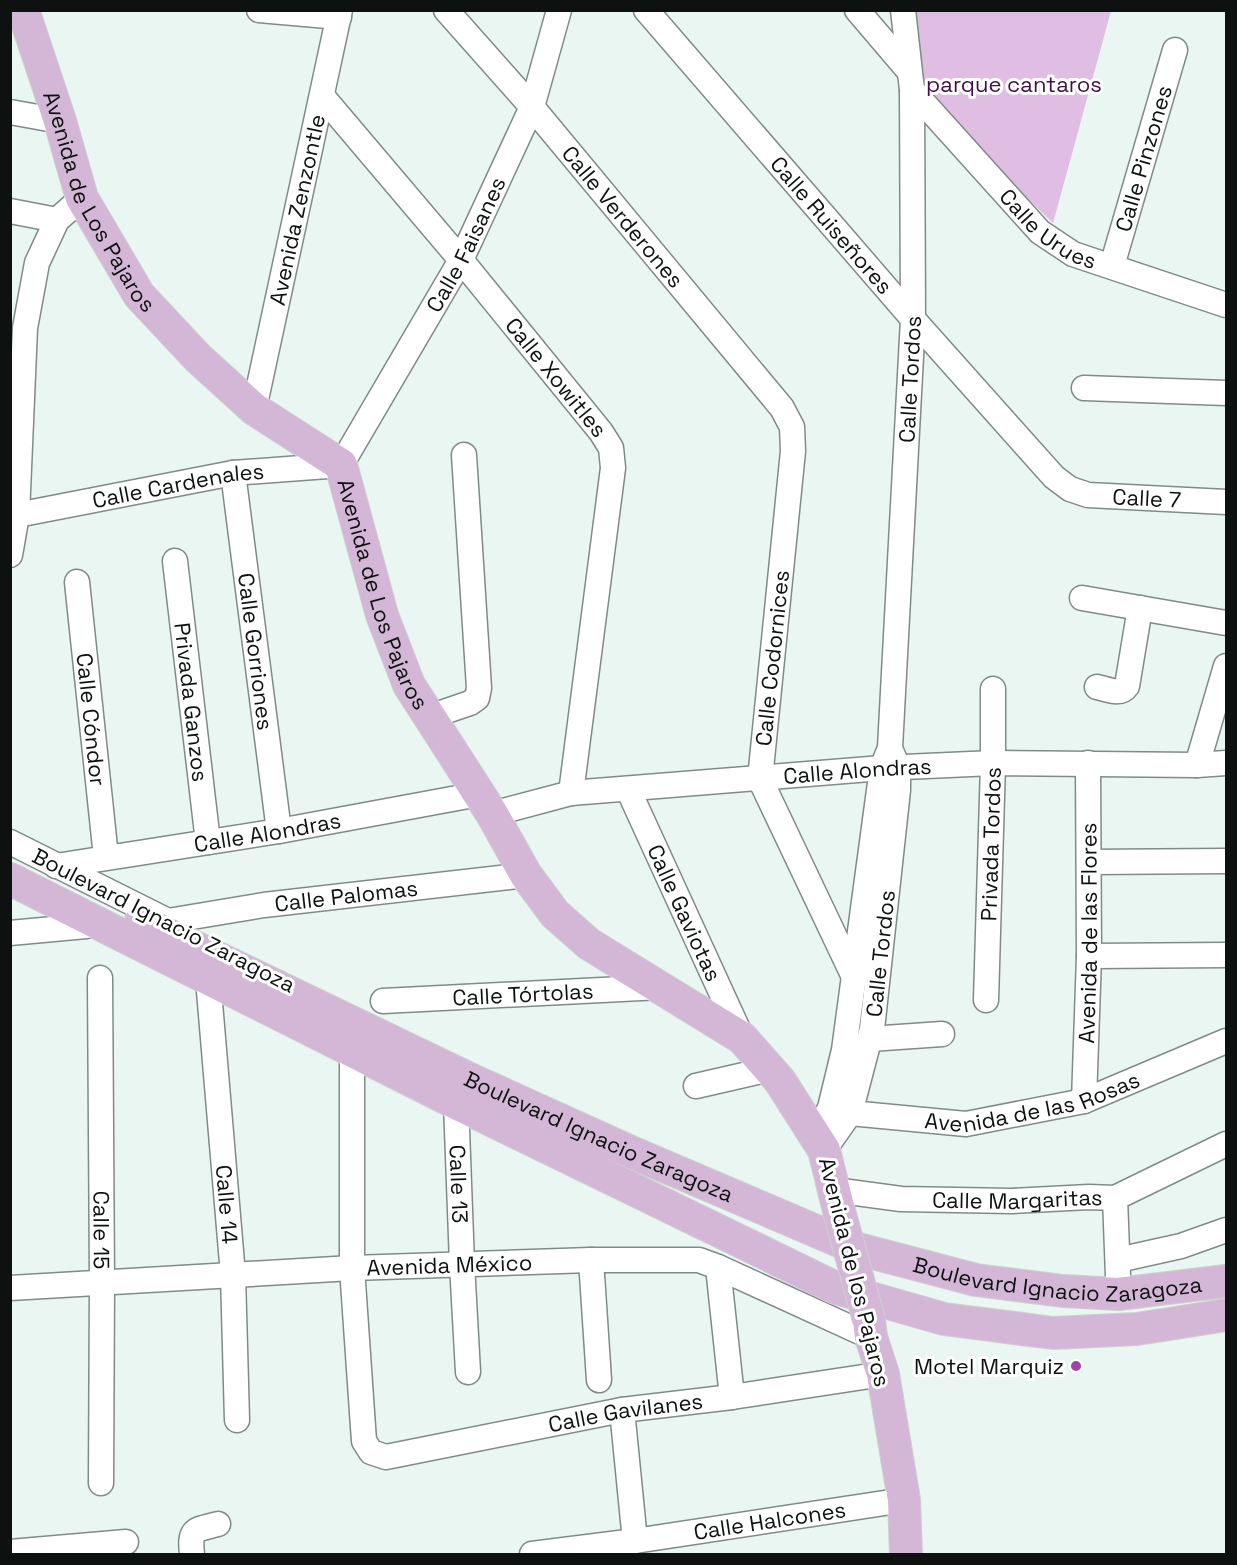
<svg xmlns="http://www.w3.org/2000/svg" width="1237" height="1565" font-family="'Space Grotesk',sans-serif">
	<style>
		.green { fill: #e0bde2 }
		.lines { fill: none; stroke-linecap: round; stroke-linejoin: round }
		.minor-casing { stroke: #808b88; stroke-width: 27 }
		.major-casing { stroke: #cfcfcf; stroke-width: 34 }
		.minor { stroke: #fff; stroke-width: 24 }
		.major { stroke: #d4b7d7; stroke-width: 32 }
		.major-bridge-casing { stroke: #cfcfcf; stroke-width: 34; stroke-linecap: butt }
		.major-bridge { stroke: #d4b7d7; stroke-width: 32 }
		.poi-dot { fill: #a242aa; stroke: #fff; stroke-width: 2 }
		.labels { text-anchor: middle; stroke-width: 6; stroke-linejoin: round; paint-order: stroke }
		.park-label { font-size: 22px; fill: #411145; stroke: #fff }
		.street-label { font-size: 22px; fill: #0d1110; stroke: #fff }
		.poi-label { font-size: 22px; fill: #0d1110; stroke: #fff; text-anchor: end }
	</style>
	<rect width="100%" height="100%" fill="#e9f6f2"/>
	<polygon class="green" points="910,11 1111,11 1053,223 914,89"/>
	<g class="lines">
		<defs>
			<g id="minor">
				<polyline points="259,10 339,17"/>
				<path id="s1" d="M446 10 532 107 782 408 792 427 793 451 760 779 854 977"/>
				<path id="s2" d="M646 10 913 319 1054 477 1070 489 1088 495 1226 502"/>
				<polyline points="857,10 909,71"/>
				<path id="s3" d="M912 90 1040 232 1073 254 1226 305"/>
				<path id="s4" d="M322 96 461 260 601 432 611 448 613 468 571 793"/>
				<polyline points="10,112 60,121"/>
				<polyline points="10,211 57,220"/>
				<path id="s5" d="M1112 266 1175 50"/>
				<polyline points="1084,388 1226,393"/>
				<path id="s6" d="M254 409 340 10"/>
				<path id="s7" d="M233 473 279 831"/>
				<path id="s8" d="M17 515 233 473 341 465 461 260 532 107 559 10"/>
				<polyline points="10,555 17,515 25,328 37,263 57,220 82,198"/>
				<path id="s9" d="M175 561 208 842"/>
				<path id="s10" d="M77 582 106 857"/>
				<polyline points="1082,598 1226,623"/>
				<path d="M1097 687C1107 689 1120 696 1127 686L1140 608"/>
				<polyline points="429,717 470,703 477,698 479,688 464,455"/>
				<polyline points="1197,765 1226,666"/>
				<path id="s11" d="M628 789 742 1038"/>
				<path id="s12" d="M492 814 571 793 882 768 993 763 1197 765 1226 763"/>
				<polyline points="10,842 166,920"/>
				<polyline points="1089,862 1226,861"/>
				<path id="s13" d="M56 866 279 831 479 794"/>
				<path id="s14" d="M168 921 264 905 526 875"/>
				<polyline points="10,933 86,926"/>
				<polyline points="1089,956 1226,955"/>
				<path id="s15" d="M100 978 102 1282 101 1483"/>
				<path id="s16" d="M209 991 233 1275 237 1420"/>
				<path id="s17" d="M986 1000 993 763V689"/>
				<path id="s18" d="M383 1001 661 987"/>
				<polyline points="870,1039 942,1034"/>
				<path id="s19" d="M352 1051V1268L364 1441 371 1452 386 1457 622 1410 732 1397 883 1374"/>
				<polyline points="696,1086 770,1069"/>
				<path id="s20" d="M1084 1101 1089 956 1088 763"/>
				<path id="s21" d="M456 1103 462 1264 468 1372"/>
				<path id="s22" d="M836 1109 850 1113 966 1124 1084 1101 1226 1041"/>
				<path id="s23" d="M815 1135 830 1108 844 1050 882 768 890 748 913 319 912 90 903 10"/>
				<path id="s24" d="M824 1150 850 1113 872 1029 898 790V767L892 753"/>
				<path id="s25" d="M834 1190 901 1199 1011 1201 1089 1197 1115 1198 1226 1144"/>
				<polyline points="1115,1198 1118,1276"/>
				<polyline points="591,1260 599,1380"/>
				<polyline points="1118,1260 1181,1246 1226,1230"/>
				<polyline points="718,1267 732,1397"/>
				<path id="s26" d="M10 1288 352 1268 591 1260H699L718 1267 871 1337"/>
				<polyline points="622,1410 635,1541"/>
				<polyline points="10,1552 126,1542"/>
				<path d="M192 1554C189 1528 195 1530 218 1524"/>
				<path id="s27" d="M532 1554 635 1541 904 1500"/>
			</g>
			<g id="major">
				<path id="s28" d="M23 10 60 121 82 198 139 295 198 358 254 409 341 465 382 615 409 685 492 814 526 875 555 914 589 944 742 1038 780 1081 824 1150 839 1211"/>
				<polyline points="10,879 456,1103 836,1288 944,1319 1053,1333 1137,1329 1226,1315"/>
				<path id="s29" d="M141 921 474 1081 631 1152 858 1249 976 1280 1063 1291 1118 1294 1226 1281"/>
				<polyline points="869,1320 871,1337 883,1374 904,1500 906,1554"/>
			</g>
		</defs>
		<use href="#minor" class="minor-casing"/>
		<use href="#major" class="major-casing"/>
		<use href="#minor" class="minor"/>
		<use href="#major" class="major"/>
		<defs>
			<polyline id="major-bridge" points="839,1211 869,1320"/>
		</defs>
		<use href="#major-bridge" class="major-bridge-casing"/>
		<use href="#major-bridge" class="major-bridge"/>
	</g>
	<circle class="poi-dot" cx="1076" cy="1366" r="6"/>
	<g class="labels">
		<g class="park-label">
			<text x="1014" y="92">parque cantaros</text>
		</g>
		<g class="street-label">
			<text dy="8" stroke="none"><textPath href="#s5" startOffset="112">Calle Pinzones</textPath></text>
			<text dy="8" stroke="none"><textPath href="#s28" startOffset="207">Avenida de Los Pajaros</textPath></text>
			<text dy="8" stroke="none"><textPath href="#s6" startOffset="204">Avenida Zenzontle</textPath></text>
			<text dy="8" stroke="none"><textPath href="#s1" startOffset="272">Calle Verderones</textPath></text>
			<text dy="8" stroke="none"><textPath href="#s3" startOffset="196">Calle Urues</textPath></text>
			<text dy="8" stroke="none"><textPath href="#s2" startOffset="284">Calle Ruiseñores</textPath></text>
			<text dy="8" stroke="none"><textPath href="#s8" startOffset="582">Calle Faisanes</textPath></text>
			<text dy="8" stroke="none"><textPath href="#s4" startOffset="366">Calle Xowitles</textPath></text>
			<text dy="8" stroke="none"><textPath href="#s23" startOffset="766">Calle Tordos</textPath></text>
			<text dy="8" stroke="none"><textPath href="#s8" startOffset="164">Calle Cardenales</textPath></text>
			<text dy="8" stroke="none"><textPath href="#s2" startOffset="718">Calle 7</textPath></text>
			<text dy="8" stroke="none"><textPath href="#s28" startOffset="711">Avenida de Los Pajaros</textPath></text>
			<text dy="8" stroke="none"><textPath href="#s7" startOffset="180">Calle Gorriones</textPath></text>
			<text transform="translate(772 658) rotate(-84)" y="8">Calle Codornices</text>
			<text dy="8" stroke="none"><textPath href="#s9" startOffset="142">Privada Ganzos</textPath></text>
			<text dy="8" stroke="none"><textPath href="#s10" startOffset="138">Calle Cóndor</textPath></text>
			<text dy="8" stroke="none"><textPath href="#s12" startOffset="369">Calle Alondras</textPath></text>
			<text dy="8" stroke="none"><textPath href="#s13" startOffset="214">Calle Alondras</textPath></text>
			<text dy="8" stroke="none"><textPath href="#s17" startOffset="156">Privada Tordos</textPath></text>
			<text dy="8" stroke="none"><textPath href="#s14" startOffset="180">Calle Palomas</textPath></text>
			<text dy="8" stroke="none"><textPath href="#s11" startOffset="136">Calle Gaviotas</textPath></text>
			<text transform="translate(164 920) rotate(27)" y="8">Boulevard Ignacio Zaragoza</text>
			<text dy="8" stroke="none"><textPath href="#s20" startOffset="168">Avenida de las Flores</textPath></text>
			<text dy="8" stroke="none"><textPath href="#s24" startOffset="208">Calle Tordos</textPath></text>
			<text dy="8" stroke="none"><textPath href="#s18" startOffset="140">Calle Tórtolas</textPath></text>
			<text dy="8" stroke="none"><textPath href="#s22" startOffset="200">Avenida de las Rosas</textPath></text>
			<text dy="8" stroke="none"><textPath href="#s29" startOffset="506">Boulevard Ignacio Zaragoza</textPath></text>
			<text dy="8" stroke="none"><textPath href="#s21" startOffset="81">Calle 13</textPath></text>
			<text dy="8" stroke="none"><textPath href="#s25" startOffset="184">Calle Margaritas</textPath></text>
			<text dy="8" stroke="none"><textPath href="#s16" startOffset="214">Calle 14</textPath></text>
			<text dy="8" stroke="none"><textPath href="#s15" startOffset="252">Calle 15</textPath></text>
			<text dy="8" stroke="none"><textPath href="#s26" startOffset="440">Avenida México</textPath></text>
			<text transform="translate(855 1272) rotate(76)" y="8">Avenida de los Pajaros</text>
			<text dy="8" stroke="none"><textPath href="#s29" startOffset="992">Boulevard Ignacio Zaragoza</textPath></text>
			<text dy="8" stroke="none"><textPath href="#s19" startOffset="663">Calle Gavilanes</textPath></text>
			<text dy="8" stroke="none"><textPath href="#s27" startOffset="240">Calle Halcones</textPath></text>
		</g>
		<g class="poi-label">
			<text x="1064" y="1374">Motel Marquiz</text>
		</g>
	</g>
	<rect width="1237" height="1565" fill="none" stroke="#0d1110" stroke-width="24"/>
</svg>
